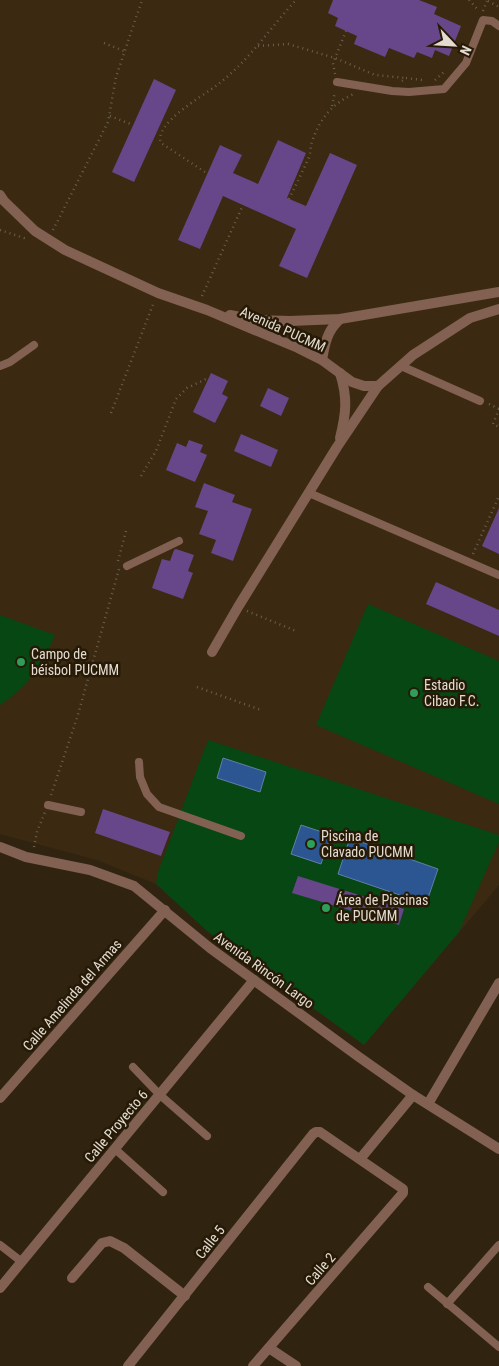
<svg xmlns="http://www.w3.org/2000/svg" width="499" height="1366" font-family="'Roboto Condensed',sans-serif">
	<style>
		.built { fill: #3b2a11 }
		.green { fill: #064714 }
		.water { fill: #2b5692; stroke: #627ea5 }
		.building { fill: #674689 }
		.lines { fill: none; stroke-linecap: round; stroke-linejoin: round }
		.path { stroke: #6a5f4f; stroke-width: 2.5; stroke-dasharray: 1 4; stroke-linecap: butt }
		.service { stroke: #826152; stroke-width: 8 }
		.minor { stroke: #826152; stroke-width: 10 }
		.leisure-dot { fill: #2e9e5b; stroke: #261a07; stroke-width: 2 }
		.labels { text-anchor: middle; stroke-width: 5; stroke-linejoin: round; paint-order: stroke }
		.street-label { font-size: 14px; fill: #e4dcd1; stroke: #261a07 }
		.poi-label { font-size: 14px; fill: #e4dcd1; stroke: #261a07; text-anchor: start }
	</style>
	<rect width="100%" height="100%" fill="#302411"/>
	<polygon class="built" points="0,0 499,0 499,885 364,1045 207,931 156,884 97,860 0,834"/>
	<g class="green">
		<polygon points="368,604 499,661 499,804 316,725"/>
		<path d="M0 615 55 635C42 666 28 686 0 705Z"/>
		<polygon points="208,740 499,835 499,842 459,932 364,1045 207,931 156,884 158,872"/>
	</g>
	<g class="water">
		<polygon points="223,758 266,772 260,792 217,778"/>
		<polygon points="301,825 331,835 321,864 291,854"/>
		<polygon points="350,838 438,869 426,904 338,874"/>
	</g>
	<g class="building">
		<polygon points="333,0 419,0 437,7 434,14 461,26 449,56 435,50 432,58 417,52 414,58 389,48 385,57 354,44 357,36 335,26 338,18 328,13"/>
		<polygon points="154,79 176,90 134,182 112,172"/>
		<polygon points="278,140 306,153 287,198 306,206 330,153 357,165 307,278 279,266 296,229 223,196 200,249 178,240 220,145 242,155 233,173 258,184"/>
		<polygon points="211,373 228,381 222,394 228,397 215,423 193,412"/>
		<polygon points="268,388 289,398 281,416 260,406"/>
		<polygon points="241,434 278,450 271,467 234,451"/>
		<polygon points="189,440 203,445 200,452 207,455 195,482 166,470 177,443 186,447"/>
		<polygon points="204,483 235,495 232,502 252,509 233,561 211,553 216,540 199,534 208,511 195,507"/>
		<polygon points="499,508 499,554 482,546"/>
		<polygon points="176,549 194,555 188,571 193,573 183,599 152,588 162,559 170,561 174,550"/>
		<polygon points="436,582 499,610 499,636 426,604"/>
		<polygon points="103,809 170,832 161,856 95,833"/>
		<polygon points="298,876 404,909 399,925 292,893"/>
	</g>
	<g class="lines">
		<g class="path">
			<polyline points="469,0 479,11"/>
			<polyline points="488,1 499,7"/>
			<polyline points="483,11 487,1"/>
			<polyline points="104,43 124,51"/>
			<polyline points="258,46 288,44 335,58 375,75 406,78"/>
			<polyline points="335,74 333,63 346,31"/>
			<polyline points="435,80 444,72"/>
			<polyline points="402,81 406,78 422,80"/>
			<polyline points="332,106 335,92"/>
			<polyline points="110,116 133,125"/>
			<path d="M205 172 161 143C153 124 203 96 217 85 248 62 270 28 296 0"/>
			<path d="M289 199C296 185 303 171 309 157 311 152 310 147 312 142 319 120 332 103 354 94"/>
			<polyline points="0,230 27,239"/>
			<polyline points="53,230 108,122 116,77 142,0"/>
			<polyline points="202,296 243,205"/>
			<polyline points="489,404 499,409"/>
			<polyline points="499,409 493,424 499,427"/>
			<polyline points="111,413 154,302"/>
			<polyline points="141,476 156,451 176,399 187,388 206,379"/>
			<polyline points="473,554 499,496"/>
			<polyline points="118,561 126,531"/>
			<polyline points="247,611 296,631"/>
			<polyline points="197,687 261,710"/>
			<polyline points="51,795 77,718 119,569"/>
			<polyline points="34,847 37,832 45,812"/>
		</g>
		<g class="service">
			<polyline points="337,82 392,91 409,92 444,89 466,63 483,20 492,21 499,26"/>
			<polyline points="0,366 10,362 34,345"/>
			<polyline points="401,366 480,401"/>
			<polyline points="309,493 499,575"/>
			<polyline points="127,566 179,541"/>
			<polyline points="139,762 140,777 147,794 159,807 241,836"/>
			<polyline points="48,805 81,812"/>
			<polyline points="133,1067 160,1095 207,1136"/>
			<polyline points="115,1149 163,1192"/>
			<polyline points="0,1245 22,1262"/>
			<polyline points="428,1287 499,1347"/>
			<polyline points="447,1304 499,1245"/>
		</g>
		<g class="minor">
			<polyline points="0,195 4,201 35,231 65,250 158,293 207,310 298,348 322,360 352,382 364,386 378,386"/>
			<polyline points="230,315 255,320 290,321 340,319 499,292"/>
			<path d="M322 360C325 343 327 331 340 319"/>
			<path d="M340 438C346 414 348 398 340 373"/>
			<polyline points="212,652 238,607 337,447 378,386 413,355 470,318 499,309"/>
			<polyline points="0,847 26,857 90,870 134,886 210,948 359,1057 413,1095 499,1149"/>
			<polyline points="0,1098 165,910"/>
			<polyline points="428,1104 499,983"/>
			<polyline points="360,1159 413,1095"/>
			<polyline points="72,1278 102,1243 110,1241 124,1248 185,1296"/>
			<polyline points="0,1288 254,980"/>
			<polyline points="269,1348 296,1366"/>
			<polyline points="128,1366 313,1134 316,1132 320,1132 403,1189 403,1193 253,1366"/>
		</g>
	</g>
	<g class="leisure-dot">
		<circle cx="21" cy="662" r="5"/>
		<circle cx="414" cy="693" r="5"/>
		<circle cx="311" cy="844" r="5"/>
		<circle cx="326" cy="908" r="5"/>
	</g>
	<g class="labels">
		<g class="street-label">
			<text transform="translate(283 329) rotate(24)" y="5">Avenida PUCMM</text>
			<text transform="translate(264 970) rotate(36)" y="5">Avenida Rincón Largo</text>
			<text transform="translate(72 995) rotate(-49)" y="5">Calle Amelinda del Armas</text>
			<text transform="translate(116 1126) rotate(-50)" y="5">Calle Proyecto 6</text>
			<text transform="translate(210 1242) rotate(-52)" y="5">Calle 5</text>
			<text transform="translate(320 1269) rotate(-49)" y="5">Calle 2</text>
		</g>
		<g class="poi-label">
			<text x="31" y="659">Campo de<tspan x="31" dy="16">béisbol PUCMM</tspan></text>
			<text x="424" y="690">Estadio<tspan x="424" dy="16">Cibao F.C.</tspan></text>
			<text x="321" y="841">Piscina de<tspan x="321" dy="16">Clavado PUCMM</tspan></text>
			<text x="336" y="905">Área de Piscinas<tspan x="336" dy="16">de PUCMM</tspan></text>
		</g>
	</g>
	<g transform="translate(454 45) rotate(115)" stroke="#261a07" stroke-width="4" paint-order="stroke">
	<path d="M0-4L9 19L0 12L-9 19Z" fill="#e4dcd1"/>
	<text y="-8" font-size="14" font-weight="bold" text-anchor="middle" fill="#e4dcd1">N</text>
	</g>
</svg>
